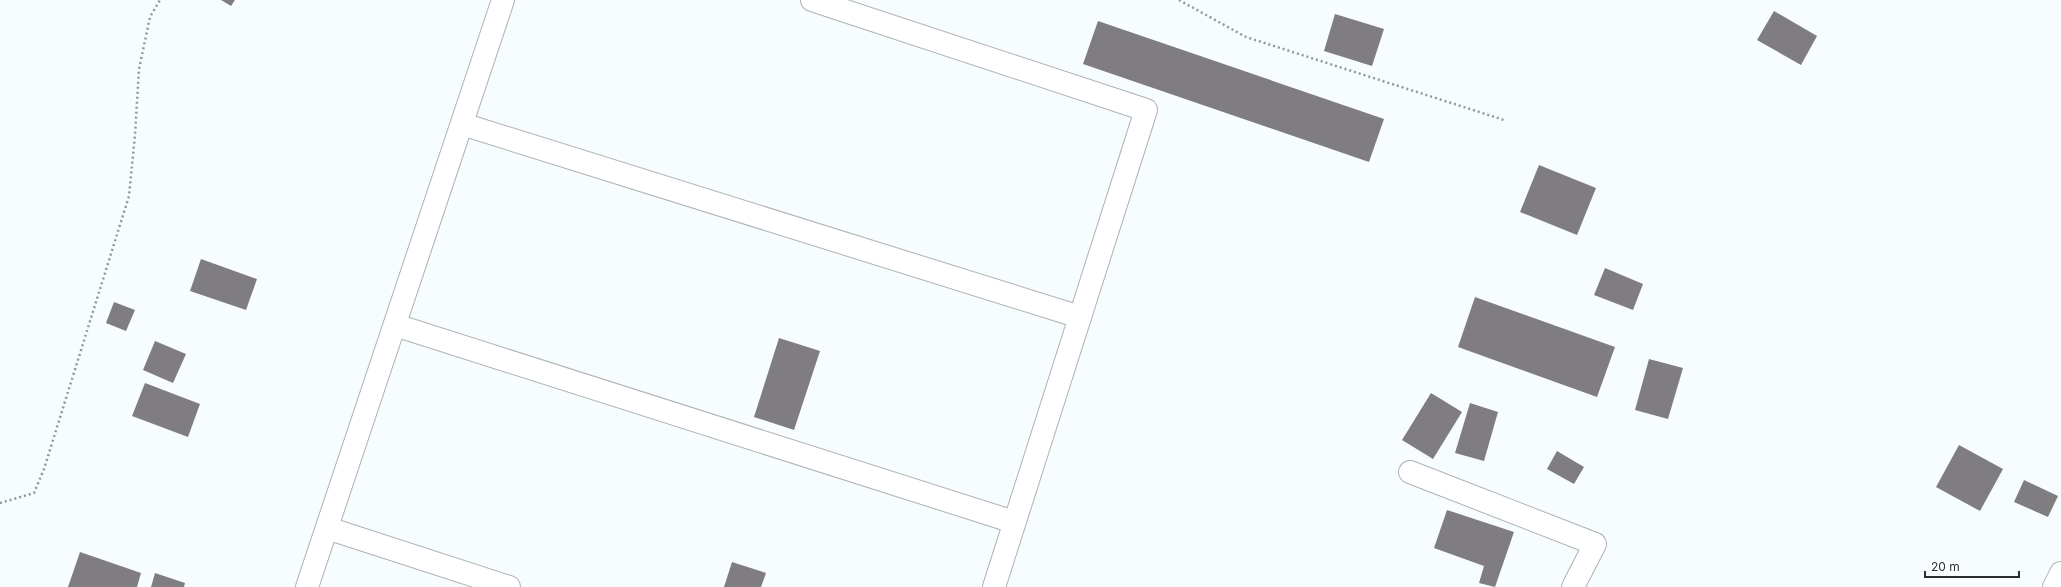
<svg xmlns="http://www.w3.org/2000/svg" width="2061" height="587" font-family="Inter,sans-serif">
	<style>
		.building { fill: #807d81 }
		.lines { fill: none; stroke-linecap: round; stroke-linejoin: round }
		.minor-casing { stroke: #aeb2b5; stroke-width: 24 }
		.path { stroke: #939799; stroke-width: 2.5; stroke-dasharray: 2 3; stroke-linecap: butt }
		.minor { stroke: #fff; stroke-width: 22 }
	</style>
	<rect width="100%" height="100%" fill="#f7fcff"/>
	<g class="building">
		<polygon points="221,0 235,0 231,6"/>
		<polygon points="1774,11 1817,36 1801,65 1757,40"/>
		<polygon points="1335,14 1384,29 1372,66 1324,51"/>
		<polygon points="1098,21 1384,119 1369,162 1083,64"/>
		<polygon points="1539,165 1596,188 1577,235 1520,212"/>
		<polygon points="201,259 257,279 246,310 190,291"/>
		<polygon points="1605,268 1643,284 1633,310 1594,295"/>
		<polygon points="1475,297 1615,347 1597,397 1458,347"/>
		<polygon points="114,302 135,310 126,331 106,323"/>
		<polygon points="779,338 820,351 794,430 754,417"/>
		<polygon points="155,341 186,354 173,383 143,370"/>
		<polygon points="1649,359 1683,368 1668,419 1635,410"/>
		<polygon points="145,383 200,404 188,437 132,416"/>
		<polygon points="1431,393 1462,412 1433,459 1402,440"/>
		<polygon points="1470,403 1498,412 1484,461 1455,453"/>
		<polygon points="1959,445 2003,469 1980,511 1936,487"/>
		<polygon points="1557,451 1584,467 1574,484 1547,469"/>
		<polygon points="2024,480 2058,496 2048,517 2014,502"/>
		<polygon points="1447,510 1514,532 1495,587 1479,583 1484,566 1434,548"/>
		<polygon points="80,552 141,573 137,587 68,587"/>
		<polygon points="732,562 766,573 761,587 724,587"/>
		<polygon points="155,573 185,583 184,587 151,587"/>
	</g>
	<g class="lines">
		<defs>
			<g id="minor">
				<polyline points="812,0 1146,110 994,587"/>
				<polyline points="462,124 1080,317"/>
				<polyline points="395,325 1014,522"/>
				<polyline points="1410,472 1595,544 1573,587"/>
				<polyline points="327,528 509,587"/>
				<polyline points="307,587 503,0"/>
				<polyline points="2054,587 2061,573"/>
			</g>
		</defs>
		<use href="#minor" class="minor-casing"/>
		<g class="path">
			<polyline points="1179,0 1246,37 1504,120"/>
			<polyline points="0,503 34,493 44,469 129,196 135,135 139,69 150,17 160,0"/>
		</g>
		<use href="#minor" class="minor"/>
	</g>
	<path d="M1925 571v6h94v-6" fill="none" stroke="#2b2d2e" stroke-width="2"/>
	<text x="1931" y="571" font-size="12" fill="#2b2d2e" stroke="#ffffff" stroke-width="3" paint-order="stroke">20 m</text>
</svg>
